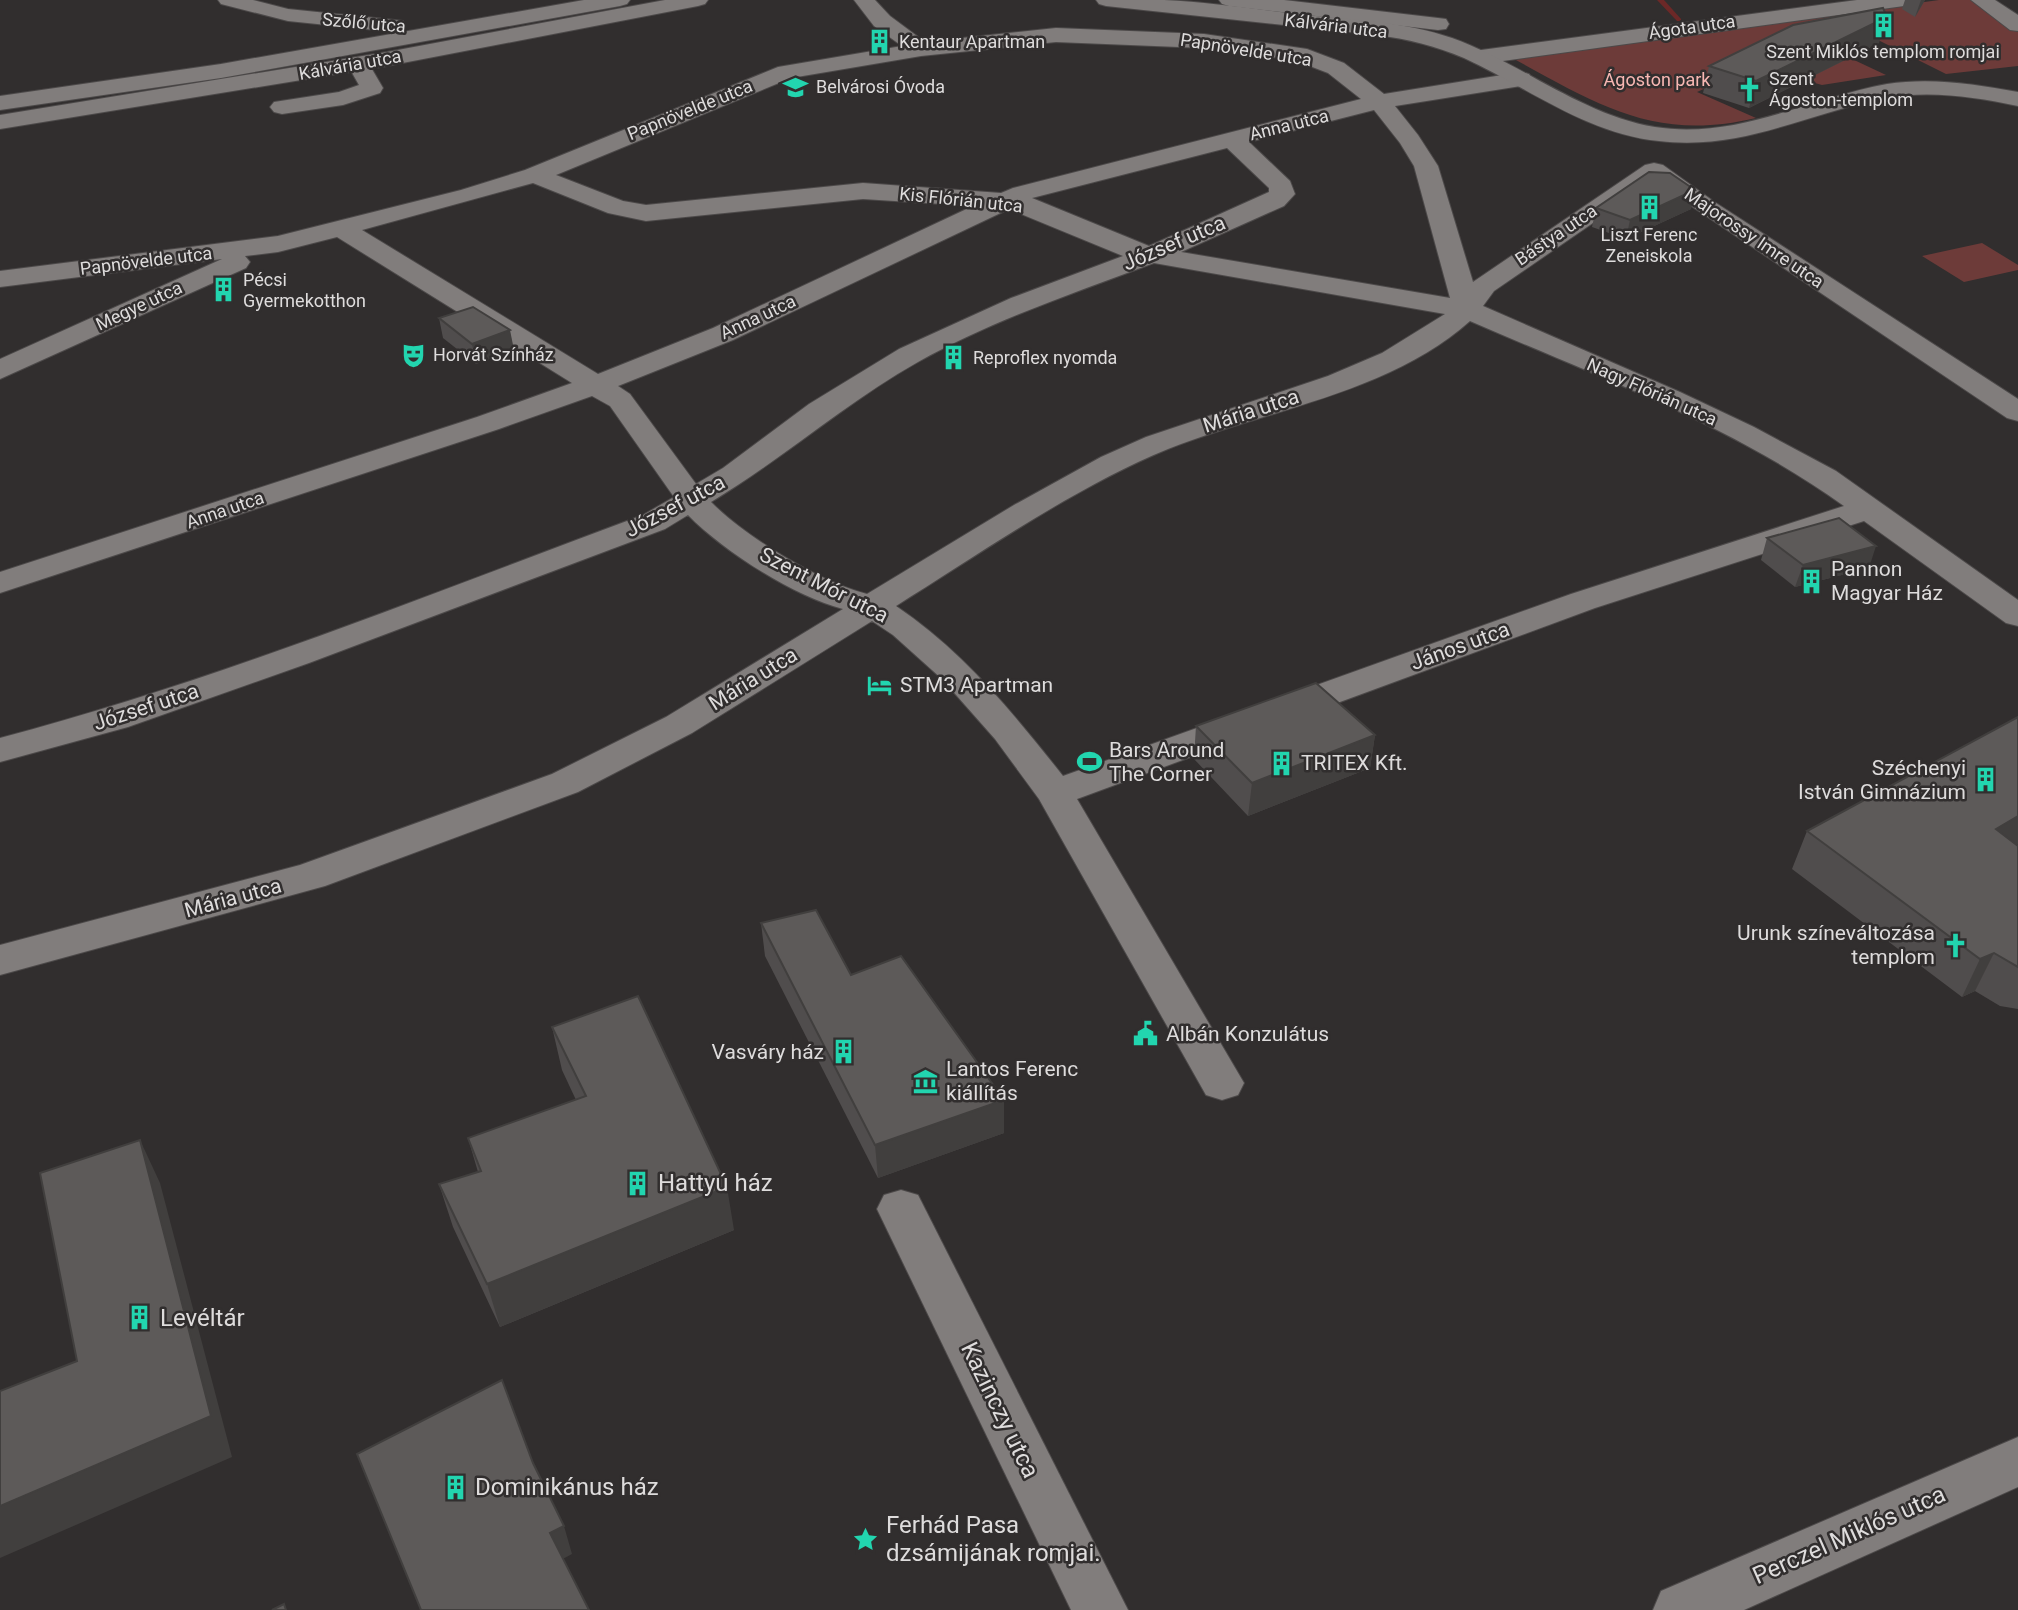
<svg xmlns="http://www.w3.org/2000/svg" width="2018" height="1610" font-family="Roboto,sans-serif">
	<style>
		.green { fill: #6d3b39 }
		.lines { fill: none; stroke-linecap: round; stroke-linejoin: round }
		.stream { fill: #6c2827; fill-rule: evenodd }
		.minor-casing { stroke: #4c4949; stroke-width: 2 }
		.tertiary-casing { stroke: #4c4949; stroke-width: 2 }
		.minor { fill: #817d7c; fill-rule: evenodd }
		.tertiary { fill: #817d7c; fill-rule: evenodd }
		.wall { fill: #504d4d }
		.shaded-wall { fill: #413f3e }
		.building { fill: #5d5a59; stroke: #413f3e; stroke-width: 2 }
		.labels { text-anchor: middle; stroke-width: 5; stroke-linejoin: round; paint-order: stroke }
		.far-street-label { font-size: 18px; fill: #dedcdc; stroke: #312e2e }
		.far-poi-label { font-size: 18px; fill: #dedcdc; stroke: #312e2e; text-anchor: start }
		.far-park-label { font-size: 18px; fill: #f8b7b3; stroke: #312e2e }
		.street-label { font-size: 21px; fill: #dedcdc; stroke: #312e2e }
		.poi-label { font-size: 21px; fill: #dedcdc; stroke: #312e2e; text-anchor: start }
		.near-poi-label { font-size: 24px; fill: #dedcdc; stroke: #312e2e; text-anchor: start }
		.near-street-label { font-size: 24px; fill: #dedcdc; stroke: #312e2e }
	</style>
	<rect width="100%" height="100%" fill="#312e2e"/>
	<g class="green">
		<path d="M1939 0H1975L2018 29V66L1946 74 1866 34 1818 43 1886 75 1822 85 1754 66 1697 92 1756 118C1656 142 1598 105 1514 59Z"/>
		<polygon points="1982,243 2018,265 2018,270 1964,282 1922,256"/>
	</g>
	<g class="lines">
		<polygon class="stream" points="1657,0 1664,0 1681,19 1681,21 1677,21"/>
		<defs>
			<g id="minor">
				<polygon points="218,0 253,0 288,9 395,20 403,21 406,26 403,31 395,32 288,21 221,4"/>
				<polygon points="584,0 630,0 627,4 620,6 221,78 0,110 0,96 221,64"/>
				<path d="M854 0H875L890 16 925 42 1056 28 1204 34 1307 49 1344 63 1384 94 1521 72 1529 74 1532 79 1529 84 1521 86 1395 106 1418 135 1438 166 1473 282 1645 165 1654 163 1663 165 1716 203 2018 399V421L2007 418 1654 181 1494 291 1483 306 1680 392 1754 427 1836 471 2018 600V626L2006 623 1864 521 1595 608 1077 799 1244 1083 1238 1095 1222 1100 1206 1095 1039 799 995 739 942 679 893 635 872 621 692 733 578 792 325 886 0 975V945L300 865 552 774 666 717 843 609C795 597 723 551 688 515L665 529 309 663 128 727 0 762V738C219 680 430 594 643 515L674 497 610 406 592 396 499 429 0 593V572L477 417 572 383 337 237 278 252 245 256 250 262 246 268 0 379V359L222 259 0 287V271L278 236 461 190 525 170 778 67 902 46 874 26ZM1056 42 1204 48 1294 60 1328 73 1361 99 1013 188 1001 193 863 183 646 205 623 201 556 175 791 78 921 56ZM1374 110 1400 143 1414 166 1450 298 1181 252 1284 206 1295 194 1290 181 1249 142ZM1227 148 1269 188V192L1149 246 1032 198ZM533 183 608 213 646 221 863 199 973 206 713 328 598 374 362 230ZM1009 209 1123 256 1011 298 899 349 809 404 723 468 696 484 630 394 618 386 733 340ZM1154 263 1445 314 1382 353 1328 376 1146 437 1101 457 1014 505 867 594C819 582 746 537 711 502 783 459 845 403 918 362 992 320 1075 293 1154 263ZM1470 321C1596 376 1732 425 1844 506L1571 594 1063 776C1013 713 963 651 896 606 981 553 1075 487 1168 449 1266 410 1390 393 1470 321Z"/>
				<polygon points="1219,0 1284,0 1438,18 1446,19 1449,24 1446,29 1438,30 1229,6 1222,4"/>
				<polygon points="1857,0 1914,0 1911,4 1904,6 1481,64 1473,62 1470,57 1473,52 1481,50"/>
				<polygon points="1971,0 1995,0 2018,15 2018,31 2010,30"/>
				<polygon points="358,57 366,59 383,88 380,93 343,105 282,114 274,112 270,107 274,102 339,92 359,85 347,64 350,59"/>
				<polygon points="901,1190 918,1195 1128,1610 1071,1610 877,1209 884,1195"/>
				<polygon points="2018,1437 2018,1487 1744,1610 1653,1610 1661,1591"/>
			</g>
			<g id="tertiary">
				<polygon points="665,0 708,0 705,4 698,6 387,66 0,129 0,115 387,52"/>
				<path d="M1096 0C1118 0 1141 0 1164 0 1211 2 1259 10 1306 15 1355 20 1405 22 1452 38 1521 63 1582 115 1655 127 1736 140 1809 98 1887 84 1930 77 1975 84 2018 92V106C1975 97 1930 90 1886 98 1807 113 1743 151 1659 141 1587 134 1527 87 1464 58 1436 46 1407 39 1377 35L1106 6 1099 4Z"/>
			</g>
		</defs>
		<use href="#minor" class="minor-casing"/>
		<use href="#tertiary" class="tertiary-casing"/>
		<use href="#minor" class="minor"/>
		<use href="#tertiary" class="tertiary"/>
	</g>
	<g class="wall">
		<polygon points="1905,0 1925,0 1915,17 1902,9"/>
		<polygon points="1879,43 1749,108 1703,93 1709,66"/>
		<polygon points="1596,208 1691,209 1626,239 1592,227"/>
		<polygon points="439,318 514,350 476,364 443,338"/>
		<polygon points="1767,538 1869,568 1795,587 1761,560"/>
		<polygon points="1196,726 1375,735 1370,768 1248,816 1194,759"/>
		<polygon points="1807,831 2017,845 2018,846 2018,1009 2000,1006 1975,991 1962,997 1792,869"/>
		<polygon points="761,923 851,975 1004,1133 878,1178 765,956"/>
		<polygon points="552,1027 734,1230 500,1327 453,1227 439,1184 478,1172 468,1138 576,1100 562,1070"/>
	</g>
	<g class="shaded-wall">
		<polygon points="1921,0 1925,0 1915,17"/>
		<polygon points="1887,17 1879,43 1749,108 1756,81"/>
		<polygon points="1695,190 1691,209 1626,239 1630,220"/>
		<polygon points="510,330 514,350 476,364 472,344"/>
		<polygon points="1876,546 1869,568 1795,587 1803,565"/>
		<polygon points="1375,735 1370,768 1248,816 1252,783"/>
		<polygon points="2018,816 2018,844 1979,867 1996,829"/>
		<polygon points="1994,953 1975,991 1962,997 1980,959"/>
		<polygon points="1004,1100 1004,1133 878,1178 875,1145"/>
		<polygon points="140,1140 160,1183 232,1457 0,1558 0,1506 211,1416"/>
		<polygon points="727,1187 734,1230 500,1327 487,1284"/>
		<polygon points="564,1526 572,1554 559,1561 550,1533"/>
	</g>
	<g class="building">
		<polygon points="1883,8 1887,17 1756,81 1709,66 1793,25"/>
		<polygon points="1649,172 1670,173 1695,190 1630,220 1596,208"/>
		<polygon points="473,307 510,330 472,344 439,318"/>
		<polygon points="1839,518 1876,546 1803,565 1767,538"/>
		<polygon points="1316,683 1375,735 1252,783 1196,726"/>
		<polygon points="2018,717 2018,816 1996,829 2018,846 2018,967 1994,953 1980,959 1807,831"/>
		<polygon points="816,910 851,975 901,956 1004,1100 875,1145 761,923"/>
		<polygon points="638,996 727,1187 487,1284 439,1184 481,1171 468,1138 586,1096 552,1027"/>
		<polygon points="140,1140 211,1416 0,1506 0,1391 77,1361 40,1173"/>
		<polygon points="502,1380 533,1463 564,1526 550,1533 589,1610 421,1610 357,1454"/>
		<polygon points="284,1604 286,1610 272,1610"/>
	</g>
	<defs>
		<symbol id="building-bare" viewBox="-9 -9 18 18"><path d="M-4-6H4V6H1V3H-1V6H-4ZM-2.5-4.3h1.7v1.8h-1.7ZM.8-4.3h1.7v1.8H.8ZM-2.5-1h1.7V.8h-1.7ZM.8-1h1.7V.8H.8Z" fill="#22d5af" stroke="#312e2e" stroke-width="2.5" paint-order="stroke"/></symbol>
		<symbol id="school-bare" viewBox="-9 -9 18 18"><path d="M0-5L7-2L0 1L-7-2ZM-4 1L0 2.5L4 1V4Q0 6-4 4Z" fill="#22d5af" stroke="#312e2e" stroke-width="2.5" paint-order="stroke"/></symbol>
		<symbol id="church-bare" viewBox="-9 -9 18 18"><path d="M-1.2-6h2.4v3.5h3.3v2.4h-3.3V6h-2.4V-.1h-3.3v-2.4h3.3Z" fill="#22d5af" stroke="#312e2e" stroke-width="2.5" paint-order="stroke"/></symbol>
		<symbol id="theatre-bare" viewBox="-9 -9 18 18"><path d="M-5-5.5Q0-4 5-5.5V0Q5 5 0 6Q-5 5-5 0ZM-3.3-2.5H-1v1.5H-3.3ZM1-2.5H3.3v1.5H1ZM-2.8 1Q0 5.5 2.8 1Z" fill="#22d5af" stroke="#312e2e" stroke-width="2.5" paint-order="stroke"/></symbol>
		<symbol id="hotel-bare" viewBox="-9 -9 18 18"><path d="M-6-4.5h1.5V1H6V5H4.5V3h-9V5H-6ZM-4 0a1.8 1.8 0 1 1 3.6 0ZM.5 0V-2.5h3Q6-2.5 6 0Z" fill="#22d5af" stroke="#312e2e" stroke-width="2.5" paint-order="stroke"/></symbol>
		<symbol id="stadium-bare" viewBox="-9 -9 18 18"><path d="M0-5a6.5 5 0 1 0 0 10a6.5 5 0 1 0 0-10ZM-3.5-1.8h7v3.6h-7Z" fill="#22d5af" stroke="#312e2e" stroke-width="2.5" paint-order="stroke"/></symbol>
		<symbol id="civic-bare" viewBox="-9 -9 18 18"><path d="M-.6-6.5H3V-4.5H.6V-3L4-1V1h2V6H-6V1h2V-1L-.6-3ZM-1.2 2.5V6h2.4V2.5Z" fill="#22d5af" stroke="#312e2e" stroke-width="2.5" paint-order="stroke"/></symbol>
		<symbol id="museum-bare" viewBox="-9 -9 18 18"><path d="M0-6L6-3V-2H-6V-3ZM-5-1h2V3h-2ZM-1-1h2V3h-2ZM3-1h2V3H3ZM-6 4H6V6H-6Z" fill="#22d5af" stroke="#312e2e" stroke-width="2.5" paint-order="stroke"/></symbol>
		<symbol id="sight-bare" viewBox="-9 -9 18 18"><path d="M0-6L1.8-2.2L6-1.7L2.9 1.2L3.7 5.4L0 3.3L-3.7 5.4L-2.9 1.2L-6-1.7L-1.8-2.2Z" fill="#22d5af" stroke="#312e2e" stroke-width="2.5" paint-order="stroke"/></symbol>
	</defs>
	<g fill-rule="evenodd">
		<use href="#building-bare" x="1866" y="8" width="35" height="35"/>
		<use href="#building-bare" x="862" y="24" width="35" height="35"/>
		<use href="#school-bare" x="778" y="70" width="35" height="35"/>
		<use href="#church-bare" x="1732" y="72" width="35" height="35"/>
		<use href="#building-bare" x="1632" y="190" width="35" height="35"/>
		<use href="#building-bare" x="206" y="272" width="35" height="35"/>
		<use href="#theatre-bare" x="396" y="338" width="35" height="35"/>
		<use href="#building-bare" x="936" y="340" width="35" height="35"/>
		<use href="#building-bare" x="1794" y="564" width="35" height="35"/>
		<use href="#hotel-bare" x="862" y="668" width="35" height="35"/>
		<use href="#stadium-bare" x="1072" y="744" width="35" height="35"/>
		<use href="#building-bare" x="1264" y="746" width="35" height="35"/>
		<use href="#building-bare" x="1968" y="762" width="35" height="35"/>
		<use href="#church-bare" x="1938" y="928" width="35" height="35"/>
		<use href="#civic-bare" x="1128" y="1016" width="35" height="35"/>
		<use href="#building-bare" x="826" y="1034" width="35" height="35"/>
		<use href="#museum-bare" x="908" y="1064" width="35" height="35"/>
		<use href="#building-bare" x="620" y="1166" width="35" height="35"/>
		<use href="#building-bare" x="122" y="1300" width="35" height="35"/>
		<use href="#building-bare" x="438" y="1470" width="35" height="35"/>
		<use href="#sight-bare" x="848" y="1522" width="35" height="35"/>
	</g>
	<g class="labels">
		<g class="far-street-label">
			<text transform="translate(364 23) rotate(5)" y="6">Szőlő utca</text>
			<text transform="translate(1336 26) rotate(7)" y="6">Kálvária utca</text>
			<text transform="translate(1692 27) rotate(-8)" y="6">Ágota utca</text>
			<text transform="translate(1246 50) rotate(9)" y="6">Papnövelde utca</text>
			<text transform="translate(350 65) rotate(-10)" y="6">Kálvária utca</text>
			<text transform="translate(690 110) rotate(-22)" y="6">Papnövelde utca</text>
			<text transform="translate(1289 125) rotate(-14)" y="6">Anna utca</text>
			<text transform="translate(961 200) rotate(6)" y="6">Kis Flórián utca</text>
			<text transform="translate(1556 235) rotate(-34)" y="6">Bástya utca</text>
			<text transform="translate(1754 238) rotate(34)" y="6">Majorossy Imre utca</text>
			<text transform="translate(146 261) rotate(-7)" y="6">Papnövelde utca</text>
			<text transform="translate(139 306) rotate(-25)" y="6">Megye utca</text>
			<text transform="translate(758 317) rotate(-25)" y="6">Anna utca</text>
			<text transform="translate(1652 392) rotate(24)" y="6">Nagy Flórián utca</text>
			<text transform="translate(225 510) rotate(-19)" y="6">Anna utca</text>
		</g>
		<g class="far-poi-label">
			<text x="899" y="48">Kentaur Apartman</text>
			<text x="1883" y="58" text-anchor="middle">Szent Miklós templom romjai</text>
			<text x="1769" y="85">Szent<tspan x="1769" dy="21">Ágoston-templom</tspan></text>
			<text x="816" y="93">Belvárosi Óvoda</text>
			<text x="1649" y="241" text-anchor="middle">Liszt Ferenc<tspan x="1649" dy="21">Zeneiskola</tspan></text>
			<text x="243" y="286">Pécsi<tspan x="243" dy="21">Gyermekotthon</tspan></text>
			<text x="433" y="361">Horvát Színház</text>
			<text x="973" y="364">Reproflex nyomda</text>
		</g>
		<g class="far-park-label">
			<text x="1657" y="86">Ágoston park</text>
		</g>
		<g class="street-label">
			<text transform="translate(1174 243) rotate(-23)" y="7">József utca</text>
			<text transform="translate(1251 411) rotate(-18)" y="7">Mária utca</text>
			<text transform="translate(675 506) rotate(-28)" y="7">József utca</text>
			<text transform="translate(824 585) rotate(27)" y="7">Szent Mór utca</text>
			<text transform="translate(1460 646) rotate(-20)" y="7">János utca</text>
			<text transform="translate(753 679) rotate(-32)" y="7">Mária utca</text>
			<text transform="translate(146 707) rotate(-18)" y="7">József utca</text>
			<text transform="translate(233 898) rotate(-15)" y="7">Mária utca</text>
		</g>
		<g class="poi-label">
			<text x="1831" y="576">Pannon<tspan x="1831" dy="24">Magyar Ház</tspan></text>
			<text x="900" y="692">STM3 Apartman</text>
			<text x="1109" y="757">Bars Around<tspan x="1109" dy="24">The Corner</tspan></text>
			<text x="1301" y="770">TRITEX Kft.</text>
			<text x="1966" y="775" text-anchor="end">Széchenyi<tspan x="1966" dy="24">István Gimnázium</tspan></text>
			<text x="1935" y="940" text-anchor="end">Urunk színeváltozása<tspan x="1935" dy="24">templom</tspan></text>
			<text x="1166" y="1041">Albán Konzulátus</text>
			<text x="824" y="1059" text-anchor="end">Vasváry ház</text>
			<text x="946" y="1076">Lantos Ferenc<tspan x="946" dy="24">kiállítás</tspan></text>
		</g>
		<g class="near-poi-label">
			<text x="658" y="1191">Hattyú ház</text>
			<text x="160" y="1326">Levéltár</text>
			<text x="475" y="1495">Dominikánus ház</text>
			<text x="886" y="1533">Ferhád Pasa<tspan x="886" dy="28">dzsámijának romjai.</tspan></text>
		</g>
		<g class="near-street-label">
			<text transform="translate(1000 1410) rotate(64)" y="8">Kazinczy utca</text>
			<text transform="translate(1849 1535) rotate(-24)" y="8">Perczel Miklós utca</text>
		</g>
	</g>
</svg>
